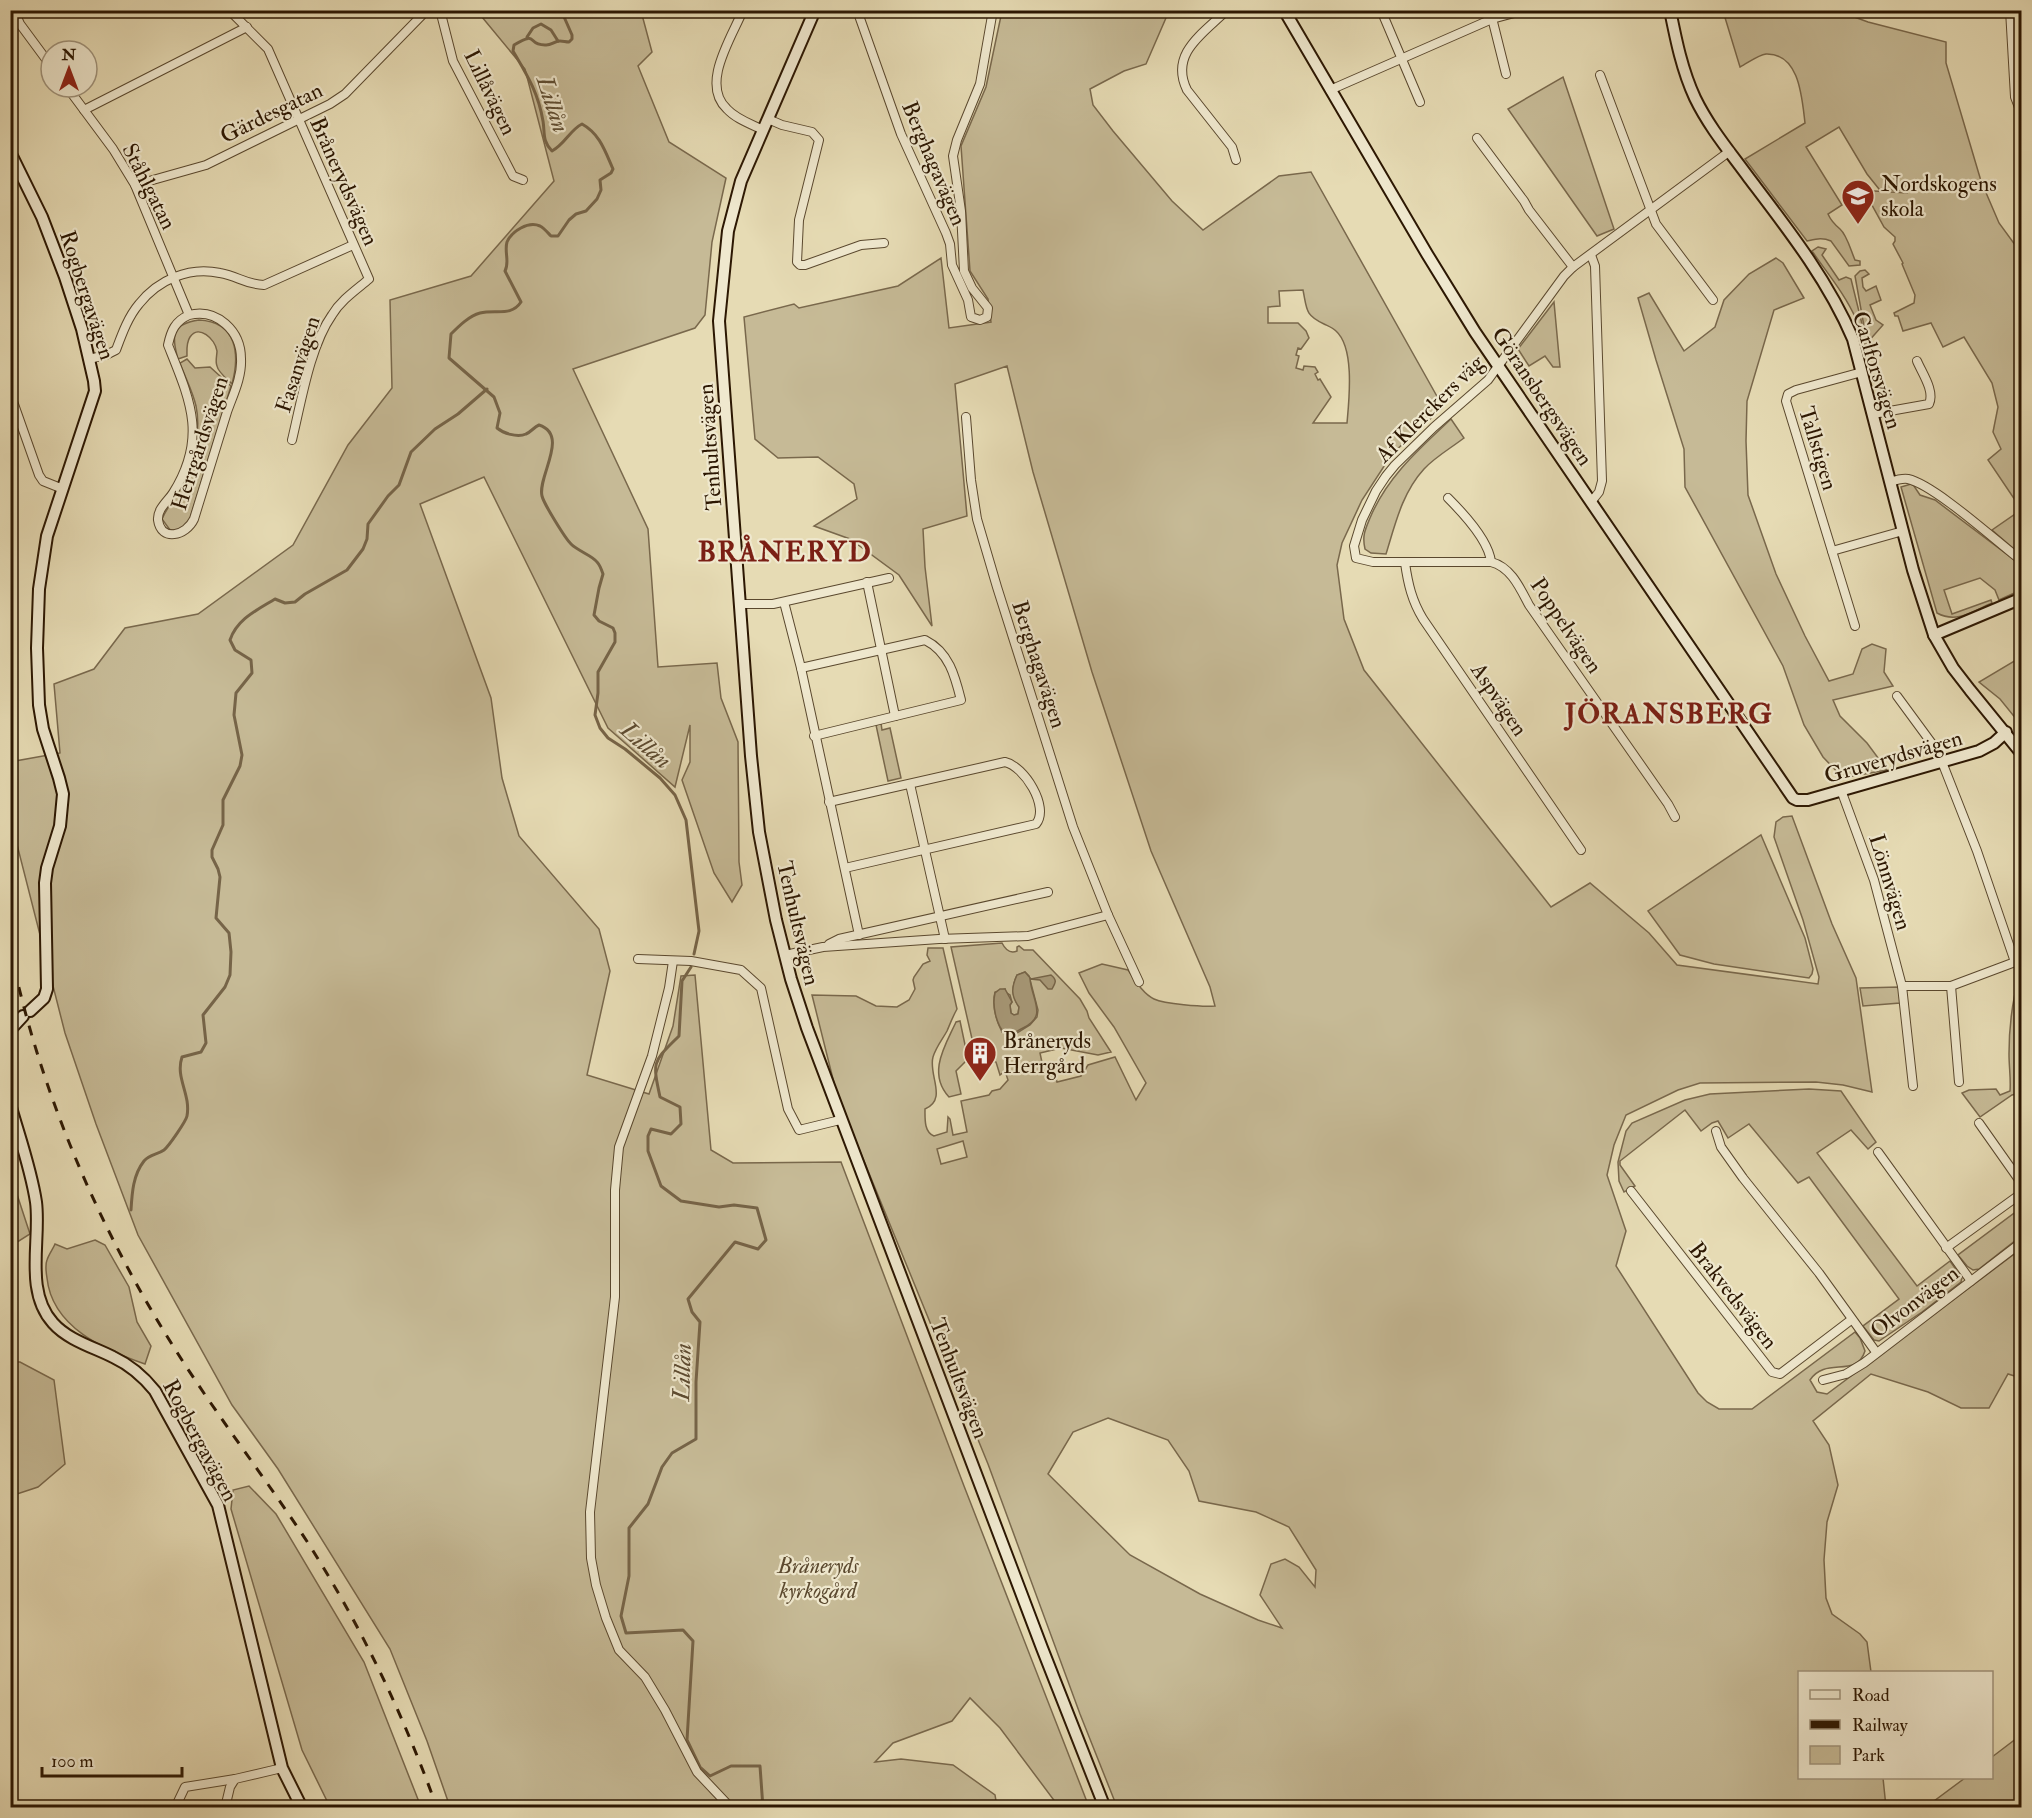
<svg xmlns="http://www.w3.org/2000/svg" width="2032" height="1818" font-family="'IM FELL Double Pica',serif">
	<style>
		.green { fill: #c6ba96; stroke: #79684c; stroke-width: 1.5; fill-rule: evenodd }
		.water { fill: #a79877; stroke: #766448; stroke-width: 1.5 }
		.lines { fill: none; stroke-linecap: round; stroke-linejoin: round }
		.stream { stroke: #766448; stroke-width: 3 }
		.street-casing { stroke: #5a482e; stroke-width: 10 }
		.secondary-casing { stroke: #2c1702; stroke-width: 14 }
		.street { stroke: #efe8ce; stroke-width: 8 }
		.secondary { stroke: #efe8ce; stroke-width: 10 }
		.rail { stroke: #2c1702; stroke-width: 3; stroke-dasharray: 10 10; stroke-linecap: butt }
		.labels { text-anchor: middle; stroke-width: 4.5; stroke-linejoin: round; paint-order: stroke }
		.street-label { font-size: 22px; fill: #2c1702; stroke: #efe8ce }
		.poi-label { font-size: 22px; fill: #2c1702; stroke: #efe8ce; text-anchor: start }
		.park-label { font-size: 22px; font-style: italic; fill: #5a482e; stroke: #efe8ce }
		.water-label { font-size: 24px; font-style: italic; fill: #5d4b31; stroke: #efe8ce }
		.district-label { font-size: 28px; font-weight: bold; letter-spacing: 1.5px; fill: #7a1f14; stroke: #efe8ce }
	</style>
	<rect width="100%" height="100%" fill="#e6dbb4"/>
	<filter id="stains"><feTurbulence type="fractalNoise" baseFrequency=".00333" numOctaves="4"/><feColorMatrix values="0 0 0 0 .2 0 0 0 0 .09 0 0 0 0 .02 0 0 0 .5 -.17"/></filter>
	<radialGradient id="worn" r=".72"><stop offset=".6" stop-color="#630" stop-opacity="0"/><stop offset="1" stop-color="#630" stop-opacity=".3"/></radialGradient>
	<g class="green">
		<polygon points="477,11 641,11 652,52 638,66 669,142 726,178 712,242 705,315 695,328 573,369 648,529 658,667 717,663 721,698 738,742 739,862 742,885 732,902 714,873 682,780 690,762 690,725 675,787 608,728 484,477 420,504 491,698 502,778 519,836 599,929 610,971 587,1075 649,1094 673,1026 681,976 695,975 711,1150 733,1163 841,1162 964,1486 1089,1807 1059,1807 1000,1728 970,1698 952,1721 893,1743 875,1762 901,1759 953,1765 995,1795 997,1807 450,1807 427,1741 390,1649 278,1469 232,1405 138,1235 96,1124 65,1033 11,821 10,762 60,753 54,684 94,669 125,628 198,614 293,545 348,445 392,388 390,300 471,276 554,181 525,69"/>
		<path d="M1002 11H1169L1146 64 1124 71 1090 89 1093 105 1113 131 1172 201 1203 230 1279 176 1311 172 1443 407 1392 454 1362 500 1342 543 1337 565 1344 619 1364 670 1551 907 1590 883 1649 933 1677 965 1818 984 1819 977 1803 920 1774 837 1776 822 1783 817 1792 816 1832 924 1856 978 1872 1092 1843 1085 1816 1082 1700 1083 1678 1090 1626 1115 1614 1145 1607 1175 1626 1231 1616 1266 1698 1393 1707 1402 1719 1409H1752L1855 1332 1860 1338 1865 1351C1856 1379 1826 1356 1810 1380L1817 1392 1827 1394 2021 1249V1378L2008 1374 1989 1408H1961L1928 1392 1871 1374 1813 1421 1829 1445 1838 1485 1827 1522 1824 1560 1826 1598 1832 1614 1860 1634 1867 1642 1871 1672H1800V1778H1883L1886 1807H1117L1080 1714 988 1464 837 1095 812 995 856 996 876 1006 897 1007 909 1000 915 989 913 980 914 977 923 964 930 961 927 955 928 948H943L957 1009C953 1016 950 1024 947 1031 942 1040 936 1047 933 1057 928 1075 948 1099 925 1109 925 1119 924 1132 934 1136L947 1132 948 1117 950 1119 953 1135 967 1132 961 1101 989 1095 992 1091 1000 1089 1008 1080 1005 1071 1000 1075 996 1062 980 1058 975 1052 951 947 1002 943C1005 949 1010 954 1017 951V947L1019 946 1024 950H1033L1080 999 1087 1011 1089 1018 1111 1052 1098 1055 1061 1048 1040 1053 1044 1072 1054 1070 1057 1082 1081 1076 1088 1065 1115 1057 1136 1100 1146 1083 1114 1027 1089 993 1079 973 1102 964 1128 970C1135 980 1143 994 1154 999 1165 1004 1202 1007 1215 1006L1210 987 1151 851 1092 672 1033 472 1007 366 955 384 967 516 923 529 925 567 932 626 899 575 850 539 814 526 857 499 854 484 818 457 778 458 755 439 744 317 794 304 799 308 898 286 941 258 949 328 991 322 988 299 970 271 961 146 986 87ZM1303 290C1307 310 1305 315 1324 324 1328 326 1333 328 1336 331 1355 348 1349 400 1347 423H1313L1331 397 1320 379 1318 380 1315 374 1318 372 1315 367 1304 366 1303 370 1296 368 1299 356 1296 355 1298 348 1301 349 1309 338 1306 331 1298 323H1268V307L1280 306 1279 291ZM1025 972 1029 976 1038 1010 1037 1017 1030 1025 1017 1033 1002 1032C996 1020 992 1005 995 992L1005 989V992L1010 995 1012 1002 1010 1005 1011 1013 1014 1015 1018 1014 1019 1007C1012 996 1011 988 1017 975ZM963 1141 967 1157 941 1164 937 1149ZM1108 1418 1168 1440 1189 1471 1199 1501 1256 1512 1289 1527 1316 1570 1315 1587 1299 1567 1285 1559 1271 1564 1260 1595 1282 1628 1258 1620 1200 1594 1130 1555 1048 1474 1073 1432Z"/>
		<path d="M1723 11H1838L1868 22 1946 42V63L1981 181 1999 223 2021 253V509L1988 460 2001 449 1993 432 1998 407 1992 383 1964 337 1943 347 1931 323 1903 331 1898 316H1895L1894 313 1914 303 1915 295 1902 264 1903 263 1893 244 1895 241V237L1884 227 1867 196 1871 191H1874L1907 193V191L1879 189 1867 174 1839 127 1806 147 1842 205 1828 214C1831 221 1834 224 1840 229 1847 235 1851 251 1855 260L1860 261V265L1849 266 1831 241C1822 237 1816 239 1807 241L1745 159 1805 123C1802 99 1800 53 1766 54 1758 55 1748 63 1740 67Z"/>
		<polygon points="1563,77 1614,229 1597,236 1508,109"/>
		<path d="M1818 247 1826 249 1822 255 1839 280 1846 277 1851 279 1863 328 1865 344 1863 346C1860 338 1860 328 1856 319 1845 294 1827 273 1812 251Z"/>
		<polygon points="1776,258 1783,263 1804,298 1774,310 1747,401 1746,441 1748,495 1776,574 1805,636 1829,681 1853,674 1862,649 1872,644 1886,649 1884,672 1893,686 1833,700 1840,716 1867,743 1887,770 1843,778 1823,757 1804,725 1783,666 1685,487 1684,449 1656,360 1638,298 1649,293 1684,351 1715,327 1724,300 1749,274"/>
		<polygon points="1865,270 1869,274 1862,278 1863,287 1866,291 1876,286 1881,300 1870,305 1876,320 1883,325 1867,343 1855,276 1860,271"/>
		<polygon points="1554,302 1560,367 1553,367 1545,356 1529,366 1518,349"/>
		<path d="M199 320C237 322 240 354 232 384 227 379 218 372 217 366 215 361 217 356 217 351 215 339 199 324 190 337 186 343 187 350 187 356L178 359C171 335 172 324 199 320Z"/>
		<path d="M187 359 195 368 210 367 231 386 188 525 177 530H170L162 519C167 507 175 499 180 487 192 463 202 434 196 406 193 392 185 377 180 363Z"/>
		<path d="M1451 419 1464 438C1451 448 1435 457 1424 469 1402 493 1395 525 1386 554L1371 553 1365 549C1362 536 1365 530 1370 518 1387 477 1419 449 1451 419Z"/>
		<path d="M1911 484 1914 486 1920 495 1935 500 2021 565V590L1999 600 1995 590 1980 578 1944 590 1952 614 1991 600 1992 603C1973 611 1957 624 1937 613L1901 487Z"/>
		<polygon points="2021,510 2021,555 1992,530"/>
		<polygon points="2021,657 2021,725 2000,699 1979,682"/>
		<polygon points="881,723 882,730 890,728 901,778 888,781 876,725"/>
		<polygon points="1761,835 1805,938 1813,969 1812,974 1809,978 1714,964 1680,955 1648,911"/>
		<path d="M2021 970V1093L2012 1095 1980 1117 1962 1093 1969 1090 1996 1089 2000 1095 2010 1091C2011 1079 2009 1067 2009 1054 2009 1026 2013 996 2021 970Z"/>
		<polygon points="1899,987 1900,1003 1863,1006 1860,988"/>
		<path d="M960 1021 968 1059 956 1071 961 1094 949 1097C927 1073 945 1046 956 1022Z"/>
		<polygon points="1809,1089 1841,1091 1876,1142 1868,1149 1851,1130 1817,1153 1917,1286 1950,1261 1962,1278 1961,1282 1922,1312 1879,1341 1874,1340 1863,1326 1899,1299 1809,1177 1798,1183 1749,1124 1728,1138 1718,1121 1712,1123 1701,1131 1685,1110 1620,1161 1620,1165 1635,1186 1624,1192 1619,1181 1618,1162 1626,1131 1632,1123 1685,1100 1710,1094"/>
		<polygon points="11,1176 30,1234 11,1246 10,1246"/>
		<polygon points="2021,1208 2021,1236 1979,1269 1973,1270 1967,1266 1958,1255"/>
		<path d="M95 1240 105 1245 129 1287 137 1322 151 1346 145 1364C104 1350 52 1327 47 1278 46 1272 45 1265 47 1260 49 1254 53 1249 55 1244L67 1249Z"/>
		<polygon points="11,1362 20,1362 54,1380 65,1464 38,1487 11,1496"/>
		<polygon points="249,1486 276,1514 364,1662 421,1807 330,1807 302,1750 231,1509 233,1490"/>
		<polygon points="2021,1735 2021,1807 1926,1807 1965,1778 1992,1778 1992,1757"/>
	</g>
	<path class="water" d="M1025 972 1031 979 1051 975C1057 980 1056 982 1052 989H1048L1040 980 1030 979C1032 1001 1048 1016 1023 1028 1015 1032 1014 1035 1005 1034 996 1024 992 1006 995 993L1000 989H1005L1012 1002 1010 1005 1011 1013 1014 1015 1018 1014 1019 1007C1011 996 1011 988 1017 975Z"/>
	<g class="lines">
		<g class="stream">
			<path d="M561 10 572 35V39L569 42C566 42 563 41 560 41 554 41 551 46 545 45 526 45 539 30 514 45L513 51C527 75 538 92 543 121 545 133 542 141 552 151 565 144 570 130 582 124 600 134 605 151 613 169L611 173 600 180 601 190 597 199 586 211 576 214 569 220 558 236H551C548 233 544 228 540 226 528 221 512 231 507 242 504 252 510 262 505 271L521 302C511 317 496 309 480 313 469 316 459 326 451 334L449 358 494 397 500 413 497 428C503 433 517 438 526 434 531 432 534 427 539 425 570 435 537 477 542 496 544 504 565 538 571 544 578 551 593 556 597 562 600 565 602 571 603 574L599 588 594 615 599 621 613 628 615 633V642L598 672V693L595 715 600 728 608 738 625 749 660 778 675 795 686 820 699 931 694 954"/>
			<polyline points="527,37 533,28 541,24 551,30 558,41"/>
			<path d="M691 967 682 981 679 1036C653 1062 652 1060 660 1097L680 1107 681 1124 671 1134 651 1129 648 1136V1151L661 1186 681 1201 719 1207 734 1205 757 1208 766 1240 758 1249 735 1242 688 1299 692 1312 700 1322 696 1382V1439L672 1453 662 1467 648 1504 629 1528V1576L621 1616 626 1633 683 1630 693 1641 687 1740 700 1767 710 1776 731 1766H760L763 1808"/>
			<path d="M131 1210C132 1193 133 1175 144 1161 150 1154 157 1155 164 1150 169 1146 186 1121 187 1116 191 1094 175 1078 182 1057L201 1052 206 1043 203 1015 225 987 230 975 231 952 229 933 216 918 220 877 218 869 212 857V850L223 825V800L240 766 242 755 234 715 236 693 252 673 251 660 235 650 230 640C237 619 257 610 275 599L285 603 295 602 305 594 347 570 363 549 367 539 368 524 388 496 399 485 411 452 435 429 458 414 487 389"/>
		</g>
		<defs>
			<g id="street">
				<polyline points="14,10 20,24 51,66"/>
				<path d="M229 10 268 49 369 279C356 290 341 300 332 315 310 346 301 403 292 440"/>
				<polyline points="440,10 453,61 513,176 523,180"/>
				<path d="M743 10C732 37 700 84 727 109 736 119 751 124 763 130"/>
				<polyline points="857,10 901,134 946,233 950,244 952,265 968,300 971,317 980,320 987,317 988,308 972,288 964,271 961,211 953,156 957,140 980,84 993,10"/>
				<path d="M1227 10C1204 33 1169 53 1187 90L1232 147 1236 160"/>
				<polyline points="1381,10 1420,102"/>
				<polyline points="1490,10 1506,74"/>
				<polyline points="2010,10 2015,97 2022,115"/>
				<polyline points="1600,75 1656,224 1713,300"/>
				<path d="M67 87 113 149 135 185 189 315C217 308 241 331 241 359 242 377 233 395 227 412 216 448 205 484 194 519 186 536 161 542 158 520 157 509 168 501 173 493 208 437 190 400 168 345 171 331 175 321 189 315"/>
				<polyline points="1330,90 1492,19 1525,10"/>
				<polyline points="84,110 247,27"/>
				<polyline points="768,119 782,125 812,132 819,140 799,220 797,262 800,265 805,265 861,245 884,243"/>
				<polyline points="1477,138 1524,201 1529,210 1573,267"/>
				<polyline points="135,185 206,165 330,104 345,94 427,10"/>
				<polyline points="1591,255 1595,266 1602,481 1599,492 1591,502"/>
				<path d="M89 359 106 355 116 350C122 334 128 317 139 304 158 280 189 266 220 273 238 276 244 284 264 285L353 245"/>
				<polyline points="10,393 39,475 43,481 63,489"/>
				<path d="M1873 414 1929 404C1935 391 1922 373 1917 361"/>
				<polyline points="966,417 971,480 977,519 997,587 1073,827 1108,915 1139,982"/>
				<path d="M1890 482C1896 480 1902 478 1908 479 1935 485 1997 542 2022 561"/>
				<path d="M1448 498C1463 513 1489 541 1491 562"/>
				<polyline points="1832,551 1903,531"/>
				<path d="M1405 563C1408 584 1412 601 1423 619L1581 850"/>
				<polyline points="867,582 895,716"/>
				<polyline points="784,602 801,668 859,935"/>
				<polyline points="739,604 773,604 889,578"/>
				<polyline points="1855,626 1786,401 1788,394 1796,390 1862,372"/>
				<path d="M801 668 925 640C949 652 955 676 961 700L814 736"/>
				<polyline points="910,784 945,939"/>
				<polyline points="1841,790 1874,880 1902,986 1951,986 2015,962 1977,851 1942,762 1933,745 1897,696"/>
				<path d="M829 802 1005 762C1024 766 1050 807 1036 824L845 868"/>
				<path d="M1675 817 1668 804 1529 605C1520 588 1511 567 1491 562H1373L1356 558 1354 546 1362 520 1376 491 1386 476 1395 465 1434 427 1488 380 1564 276 1573 267 1730 151"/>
				<polyline points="829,944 839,939 1048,892"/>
				<polyline points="785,955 823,947 939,939 1028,936 1108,915"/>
				<polyline points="638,959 691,961 741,970 761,988 788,1109 799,1130 840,1120"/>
				<polyline points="673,961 669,988 652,1056 619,1147 615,1190 615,1297 590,1512 591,1558 596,1585 606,1618 619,1650 645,1677 665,1710 697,1772 731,1808"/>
				<polyline points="1902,986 1913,1086"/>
				<polyline points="1951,986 1959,1082"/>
				<polyline points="1979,1123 2022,1184"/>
				<polyline points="1716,1131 1721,1147 1743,1178 1819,1273 1876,1352"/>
				<polyline points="10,1148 21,1145"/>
				<polyline points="1878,1152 1971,1281"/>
				<polyline points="1631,1191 1772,1372 1780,1374 1851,1320"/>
				<polyline points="1946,1248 2022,1193"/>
				<polyline points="1823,1380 1846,1374 1864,1363 2022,1242"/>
				<polyline points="175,1808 185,1787 235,1779"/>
				<polyline points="225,1808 230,1787 235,1779 282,1768"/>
			</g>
			<g id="secondary">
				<polyline points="815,10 741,181 728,231 719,321 751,756 759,832 776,920 791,979 807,1028 1042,1648 1105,1808"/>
				<polyline points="1284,10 1427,254 1475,332 1793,798 1797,800 1808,800 1979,751 1994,743 2006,732"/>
				<path d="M1670 10C1676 40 1682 70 1695 98 1709 127 1730 152 1749 178 1787 228 1828 280 1853 339L1913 570 1934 635 1953 668 1970 690 2022 754"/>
				<polyline points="10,152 42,217 65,277 82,329 94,381 95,391 47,536 39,589 37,648 39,705 43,729 59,778 63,794 60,826 47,868 45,883 47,989 44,998 30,1011"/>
				<polyline points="1934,635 2022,598"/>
				<polyline points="10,1030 23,1016"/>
				<path d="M10 1104C19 1136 31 1169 36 1202 41 1240 24 1291 53 1323 68 1340 93 1347 113 1357 130 1365 143 1376 155 1391L218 1505 282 1768 302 1808"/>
			</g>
		</defs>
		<use href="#street" class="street-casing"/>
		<use href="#secondary" class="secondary-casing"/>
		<use href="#street" class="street"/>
		<use href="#secondary" class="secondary"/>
		<path class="rail" d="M10 948C38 1084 93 1215 165 1333 210 1407 263 1474 310 1546 362 1628 404 1716 437 1808"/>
	</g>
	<defs>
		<symbol id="school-pin" viewBox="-11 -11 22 30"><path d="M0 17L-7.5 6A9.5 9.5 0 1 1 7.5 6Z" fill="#8f2418" stroke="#efe8ce"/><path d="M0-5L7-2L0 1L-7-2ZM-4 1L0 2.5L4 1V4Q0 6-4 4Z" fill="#fff"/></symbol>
		<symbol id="building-pin" viewBox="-11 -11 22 30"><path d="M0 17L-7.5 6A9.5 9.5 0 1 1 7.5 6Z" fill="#8f2418" stroke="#efe8ce"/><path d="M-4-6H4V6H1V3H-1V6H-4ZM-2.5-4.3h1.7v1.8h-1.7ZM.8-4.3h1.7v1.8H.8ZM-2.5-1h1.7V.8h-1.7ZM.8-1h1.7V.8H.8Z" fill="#fff"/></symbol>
	</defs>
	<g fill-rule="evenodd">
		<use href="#school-pin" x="1839" y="177" width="38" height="52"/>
		<use href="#building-pin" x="961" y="1034" width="38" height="52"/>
	</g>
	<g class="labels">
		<g class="street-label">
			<text transform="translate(491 92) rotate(64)" y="8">Lillåvägen</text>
			<text transform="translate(271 112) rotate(-26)" y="8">Gärdesgatan</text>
			<text transform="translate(935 163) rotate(67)" y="8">Berghagavägen</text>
			<text transform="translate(345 181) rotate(66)" y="8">Brånerydsvägen</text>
			<text transform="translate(150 186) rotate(63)" y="8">Ståhlgatan</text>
			<text transform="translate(88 295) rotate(72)" y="8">Rogbergavägen</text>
			<text transform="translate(297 364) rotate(-72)" y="8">Fasanvägen</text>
			<text transform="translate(1878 370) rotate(73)" y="8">Carlforsvägen</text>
			<text transform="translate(1543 396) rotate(56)" y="8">Göransbergsvägen</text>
			<text transform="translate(1429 408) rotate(-45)" y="8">Af Klerckers väg</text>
			<text transform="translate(199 443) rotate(-72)" y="8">Herrgårdsvägen</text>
			<text transform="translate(709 447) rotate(-94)" y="8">Tenhultsvägen</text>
			<text transform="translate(1819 448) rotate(73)" y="8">Tallstigen</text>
			<text transform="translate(1567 625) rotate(56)" y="8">Poppelvägen</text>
			<text transform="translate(1040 664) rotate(72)" y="8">Berghagavägen</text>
			<text transform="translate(1500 699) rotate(56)" y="8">Aspvägen</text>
			<text transform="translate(1893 756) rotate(-16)" y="8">Gruverydsvägen</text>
			<text transform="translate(1891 882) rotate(73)" y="8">Lönnvägen</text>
			<text transform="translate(799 923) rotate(77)" y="8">Tenhultsvägen</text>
			<text transform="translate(1734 1295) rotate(52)" y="8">Brakvedsvägen</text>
			<text transform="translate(1914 1301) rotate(-37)" y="8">Olvonvägen</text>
			<text transform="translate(960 1378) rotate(69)" y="8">Tenhultsvägen</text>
			<text transform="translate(201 1440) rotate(62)" y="8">Rogbergavägen</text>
		</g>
		<g class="poi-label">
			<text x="1881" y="191">Nordskogens<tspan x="1881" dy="25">skola</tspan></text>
			<text x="1003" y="1048">Bråneryds<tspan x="1003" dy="25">Herrgård</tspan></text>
		</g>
		<g class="park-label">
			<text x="818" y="1573">Bråneryds<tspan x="818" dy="25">kyrkogård</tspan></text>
		</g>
		<g class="water-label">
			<text transform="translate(553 104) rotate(72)" y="8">Lillån</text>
			<text transform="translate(646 745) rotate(41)" y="8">Lillån</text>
			<text transform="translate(682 1372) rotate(-88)" y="8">Lillån</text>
		</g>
		<g class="district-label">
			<text x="785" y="561">BRÅNERYD</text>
			<text x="1669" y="723">JÖRANSBERG</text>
		</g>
	</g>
	<rect width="2032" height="1818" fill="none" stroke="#e6dbb4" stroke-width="36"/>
	<rect x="12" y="12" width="2008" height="1794" fill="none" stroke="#2c1702" stroke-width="3"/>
	<rect x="18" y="18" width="1996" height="1782" fill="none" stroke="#2c1702" stroke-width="1.5"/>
	<rect x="1798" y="1671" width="195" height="108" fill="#efe8ce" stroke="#a1947c" stroke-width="1.5"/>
	<rect x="1810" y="1690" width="30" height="9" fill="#efe8ce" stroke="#a1947c" stroke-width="1.5"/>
	<text x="1852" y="1701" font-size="18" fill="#2c1702">Road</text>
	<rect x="1810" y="1720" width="30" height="9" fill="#2c1702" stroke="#a1947c" stroke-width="1.5"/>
	<text x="1852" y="1731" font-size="18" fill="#2c1702">Railway</text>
	<rect x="1810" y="1746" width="30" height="18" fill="#c6ba96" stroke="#a1947c" stroke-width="1.5"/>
	<text x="1852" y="1761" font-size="18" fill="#2c1702">Park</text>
	<g transform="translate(69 69)"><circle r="28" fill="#efe8ce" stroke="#a1947c" stroke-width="1.5"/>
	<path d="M0-4.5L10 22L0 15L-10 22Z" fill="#8f2418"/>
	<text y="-9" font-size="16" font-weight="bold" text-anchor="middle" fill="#2c1702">N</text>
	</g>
	<path d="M42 1767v9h140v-9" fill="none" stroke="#2c1702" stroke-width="3"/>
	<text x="51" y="1767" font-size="18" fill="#2c1702" stroke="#efe8ce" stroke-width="4.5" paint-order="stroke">100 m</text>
	<rect width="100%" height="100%" filter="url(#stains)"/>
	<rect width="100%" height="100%" fill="url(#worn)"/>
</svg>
